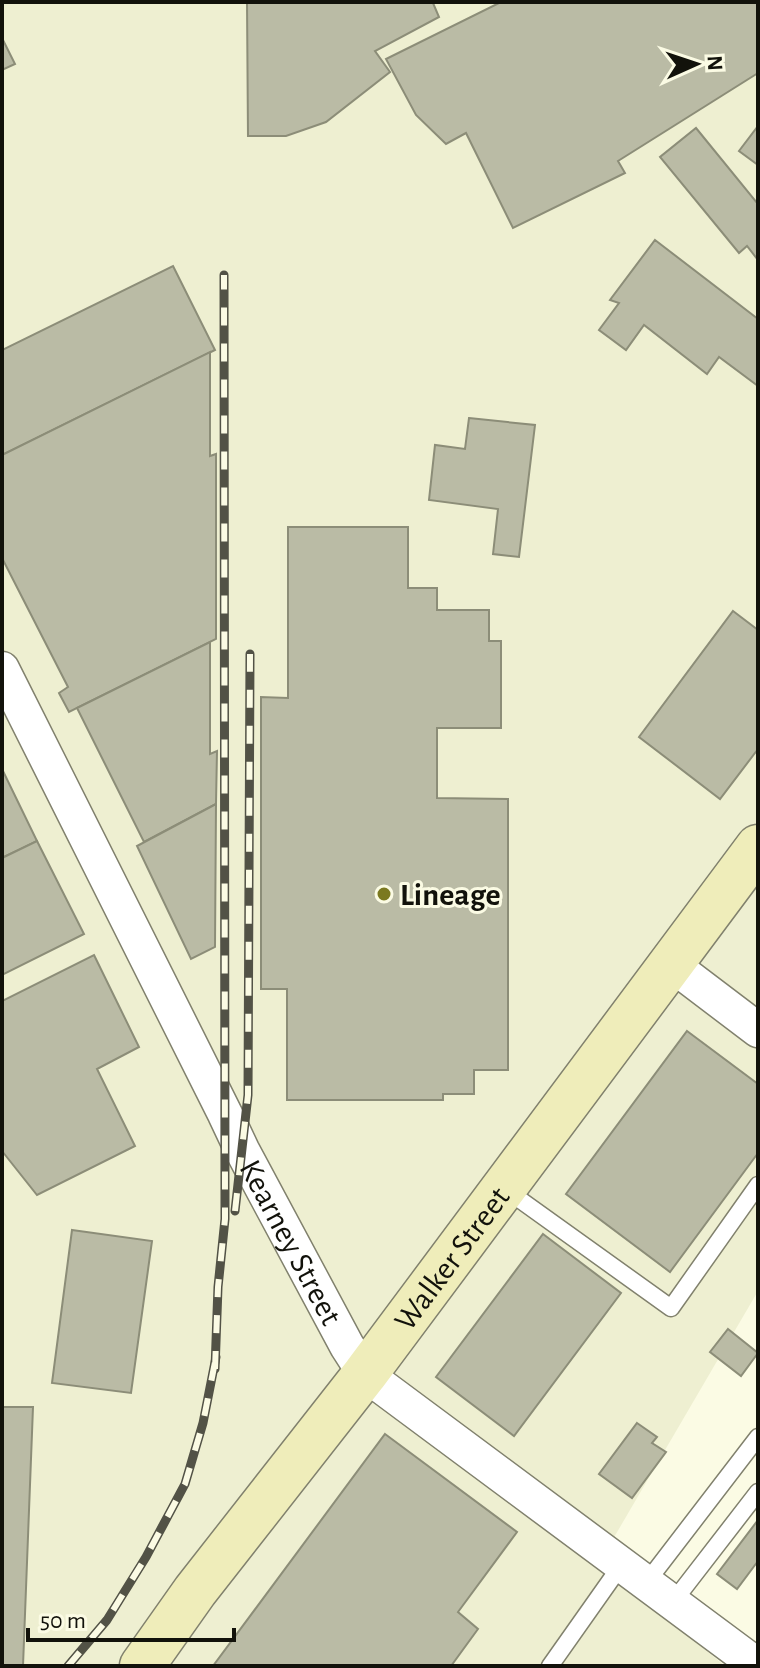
<svg xmlns="http://www.w3.org/2000/svg" width="760" height="1668" font-family="'Alegreya Sans',sans-serif">
	<style>
		.built { fill: #eeefd1 }
		.building { fill: #babba5; stroke: #8c8d78; stroke-width: 2 }
		.lines { fill: none; stroke-linecap: round; stroke-linejoin: round }
		.lane-casing { stroke: #81816d; stroke-width: 19 }
		.street-casing { stroke: #81816d; stroke-width: 37 }
		.secondary-casing { stroke: #81816d; stroke-width: 47 }
		.lane { stroke: #fff; stroke-width: 16 }
		.street { stroke: #fff; stroke-width: 34 }
		.secondary { stroke: #efedba; stroke-width: 44 }
		.rail-casing { stroke: #525246; stroke-width: 9 }
		.rail { stroke: #fbfbe4; stroke-width: 6; stroke-dasharray: 18; stroke-linecap: butt }
		.poi-dot { fill: #7b7920; stroke: #fbfbe4; stroke-width: 3 }
		.labels { text-anchor: middle; stroke-width: 6; stroke-linejoin: round; paint-order: stroke }
		.poi-label { font-size: 32px; font-weight: bold; fill: #12120b; stroke: #fbfbe4; text-anchor: start }
		.street-label { font-size: 32px; fill: #12120b; stroke: #fbfbe4 }
	</style>
	<rect width="100%" height="100%" fill="#fbfbe4"/>
	<polygon class="built" points="2,2 758,2 758,1291 599,1563 725,1666 2,1666"/>
	<g class="building">
		<polygon points="247,2 436,2 433,3 439,17 375,51 390,72 326,122 286,136 248,136"/>
		<polygon points="501,2 758,2 758,73 618,161 625,173 513,228 466,133 446,144 416,115 386,59"/>
		<polygon points="2,38 15,64 2,70"/>
		<polygon points="758,126 758,165 739,151"/>
		<polygon points="696,128 758,204 758,260 747,246 739,253 660,157"/>
		<polygon points="655,240 758,319 758,386 719,357 707,374 644,325 626,350 599,330 619,303 610,300"/>
		<polygon points="173,266 215,350 2,455 2,350"/>
		<polygon points="210,352 210,456 216,454 216,639 69,712 59,693 68,687 2,558 2,455"/>
		<polygon points="469,418 535,425 519,557 493,554 498,509 429,500 435,445 465,449"/>
		<polygon points="288,527 408,527 408,588 437,588 437,610 489,610 489,641 501,641 501,728 437,728 437,798 508,799 508,1070 474,1070 474,1094 443,1094 443,1100 287,1100 287,989 261,989 261,697 288,698"/>
		<polygon points="733,611 758,630 758,749 720,799 639,737"/>
		<polygon points="210,642 210,754 217,751 216,804 144,842 77,708"/>
		<polygon points="2,769 37,841 2,858"/>
		<polygon points="216,804 215,947 191,959 137,846"/>
		<polygon points="37,841 84,934 2,975 2,858"/>
		<polygon points="94,955 139,1047 97,1069 135,1146 37,1195 2,1151 2,1001"/>
		<polygon points="687,1031 758,1084 758,1153 670,1272 566,1194"/>
		<polygon points="72,1230 152,1241 131,1393 52,1383"/>
		<polygon points="543,1234 621,1293 514,1436 436,1377"/>
		<polygon points="728,1329 758,1353 741,1376 710,1352"/>
		<polygon points="2,1407 33,1407 23,1666 2,1666"/>
		<polygon points="637,1423 657,1437 652,1443 666,1452 632,1498 599,1474"/>
		<polygon points="385,1434 517,1532 458,1612 478,1629 451,1666 213,1666"/>
		<polygon points="758,1520 758,1561 737,1589 717,1574"/>
	</g>
	<g class="lines">
		<defs>
			<g id="lane">
				<polyline points="505,1189 671,1308 758,1185"/>
				<polyline points="646,1583 758,1437"/>
				<polyline points="673,1602 758,1492"/>
				<polyline points="550,1666 622,1564"/>
			</g>
			<g id="street">
				<path id="s1" d="M2 669 225 1114 242 1150 347 1346 365 1374 758 1666"/>
				<polyline points="671,964 758,1030"/>
			</g>
			<g id="secondary">
				<path id="s2" d="M142 1666 195 1591 365 1374 758 847"/>
			</g>
		</defs>
		<use href="#lane" class="lane-casing"/>
		<use href="#street" class="street-casing"/>
		<use href="#secondary" class="secondary-casing"/>
		<use href="#lane" class="lane"/>
		<use href="#street" class="street"/>
		<use href="#secondary" class="secondary"/>
		<defs>
			<g id="rail">
				<polyline points="235,1211 248,1095 250,654"/>
				<polyline points="215,1369 218,1287 225,1219 224,275"/>
				<polyline points="68,1666 107,1620 146,1557 185,1484 203,1423 216,1357"/>
			</g>
		</defs>
		<use href="#rail" class="rail-casing"/>
		<use href="#rail" class="rail"/>
	</g>
	<circle class="poi-dot" cx="384" cy="894" r="8"/>
	<g class="labels">
		<g class="poi-label">
			<text x="400" y="905">Lineage</text>
		</g>
		<g class="street-label">
			<text dy="11" stroke="none"><textPath href="#s1" startOffset="642">Kearney Street</textPath></text>
			<text dy="11" stroke="none"><textPath href="#s2" startOffset="512">Walker Street</textPath></text>
		</g>
	</g>
	<rect width="760" height="1668" fill="none" stroke="#12120b" stroke-width="8"/>
	<g transform="translate(696 64) rotate(87)" stroke="#fbfbe4" stroke-width="6" paint-order="stroke">
	<path d="M0-6L14 30L0 20L-14 30Z" fill="#12120b"/>
	<text y="-12" font-size="22" font-weight="bold" text-anchor="middle" fill="#12120b">N</text>
	</g>
	<path d="M28 1628v12h206v-12" fill="none" stroke="#12120b" stroke-width="4"/>
	<text x="40" y="1628" font-size="24" fill="#12120b" stroke="#fbfbe4" stroke-width="6" paint-order="stroke">50 m</text>
</svg>
